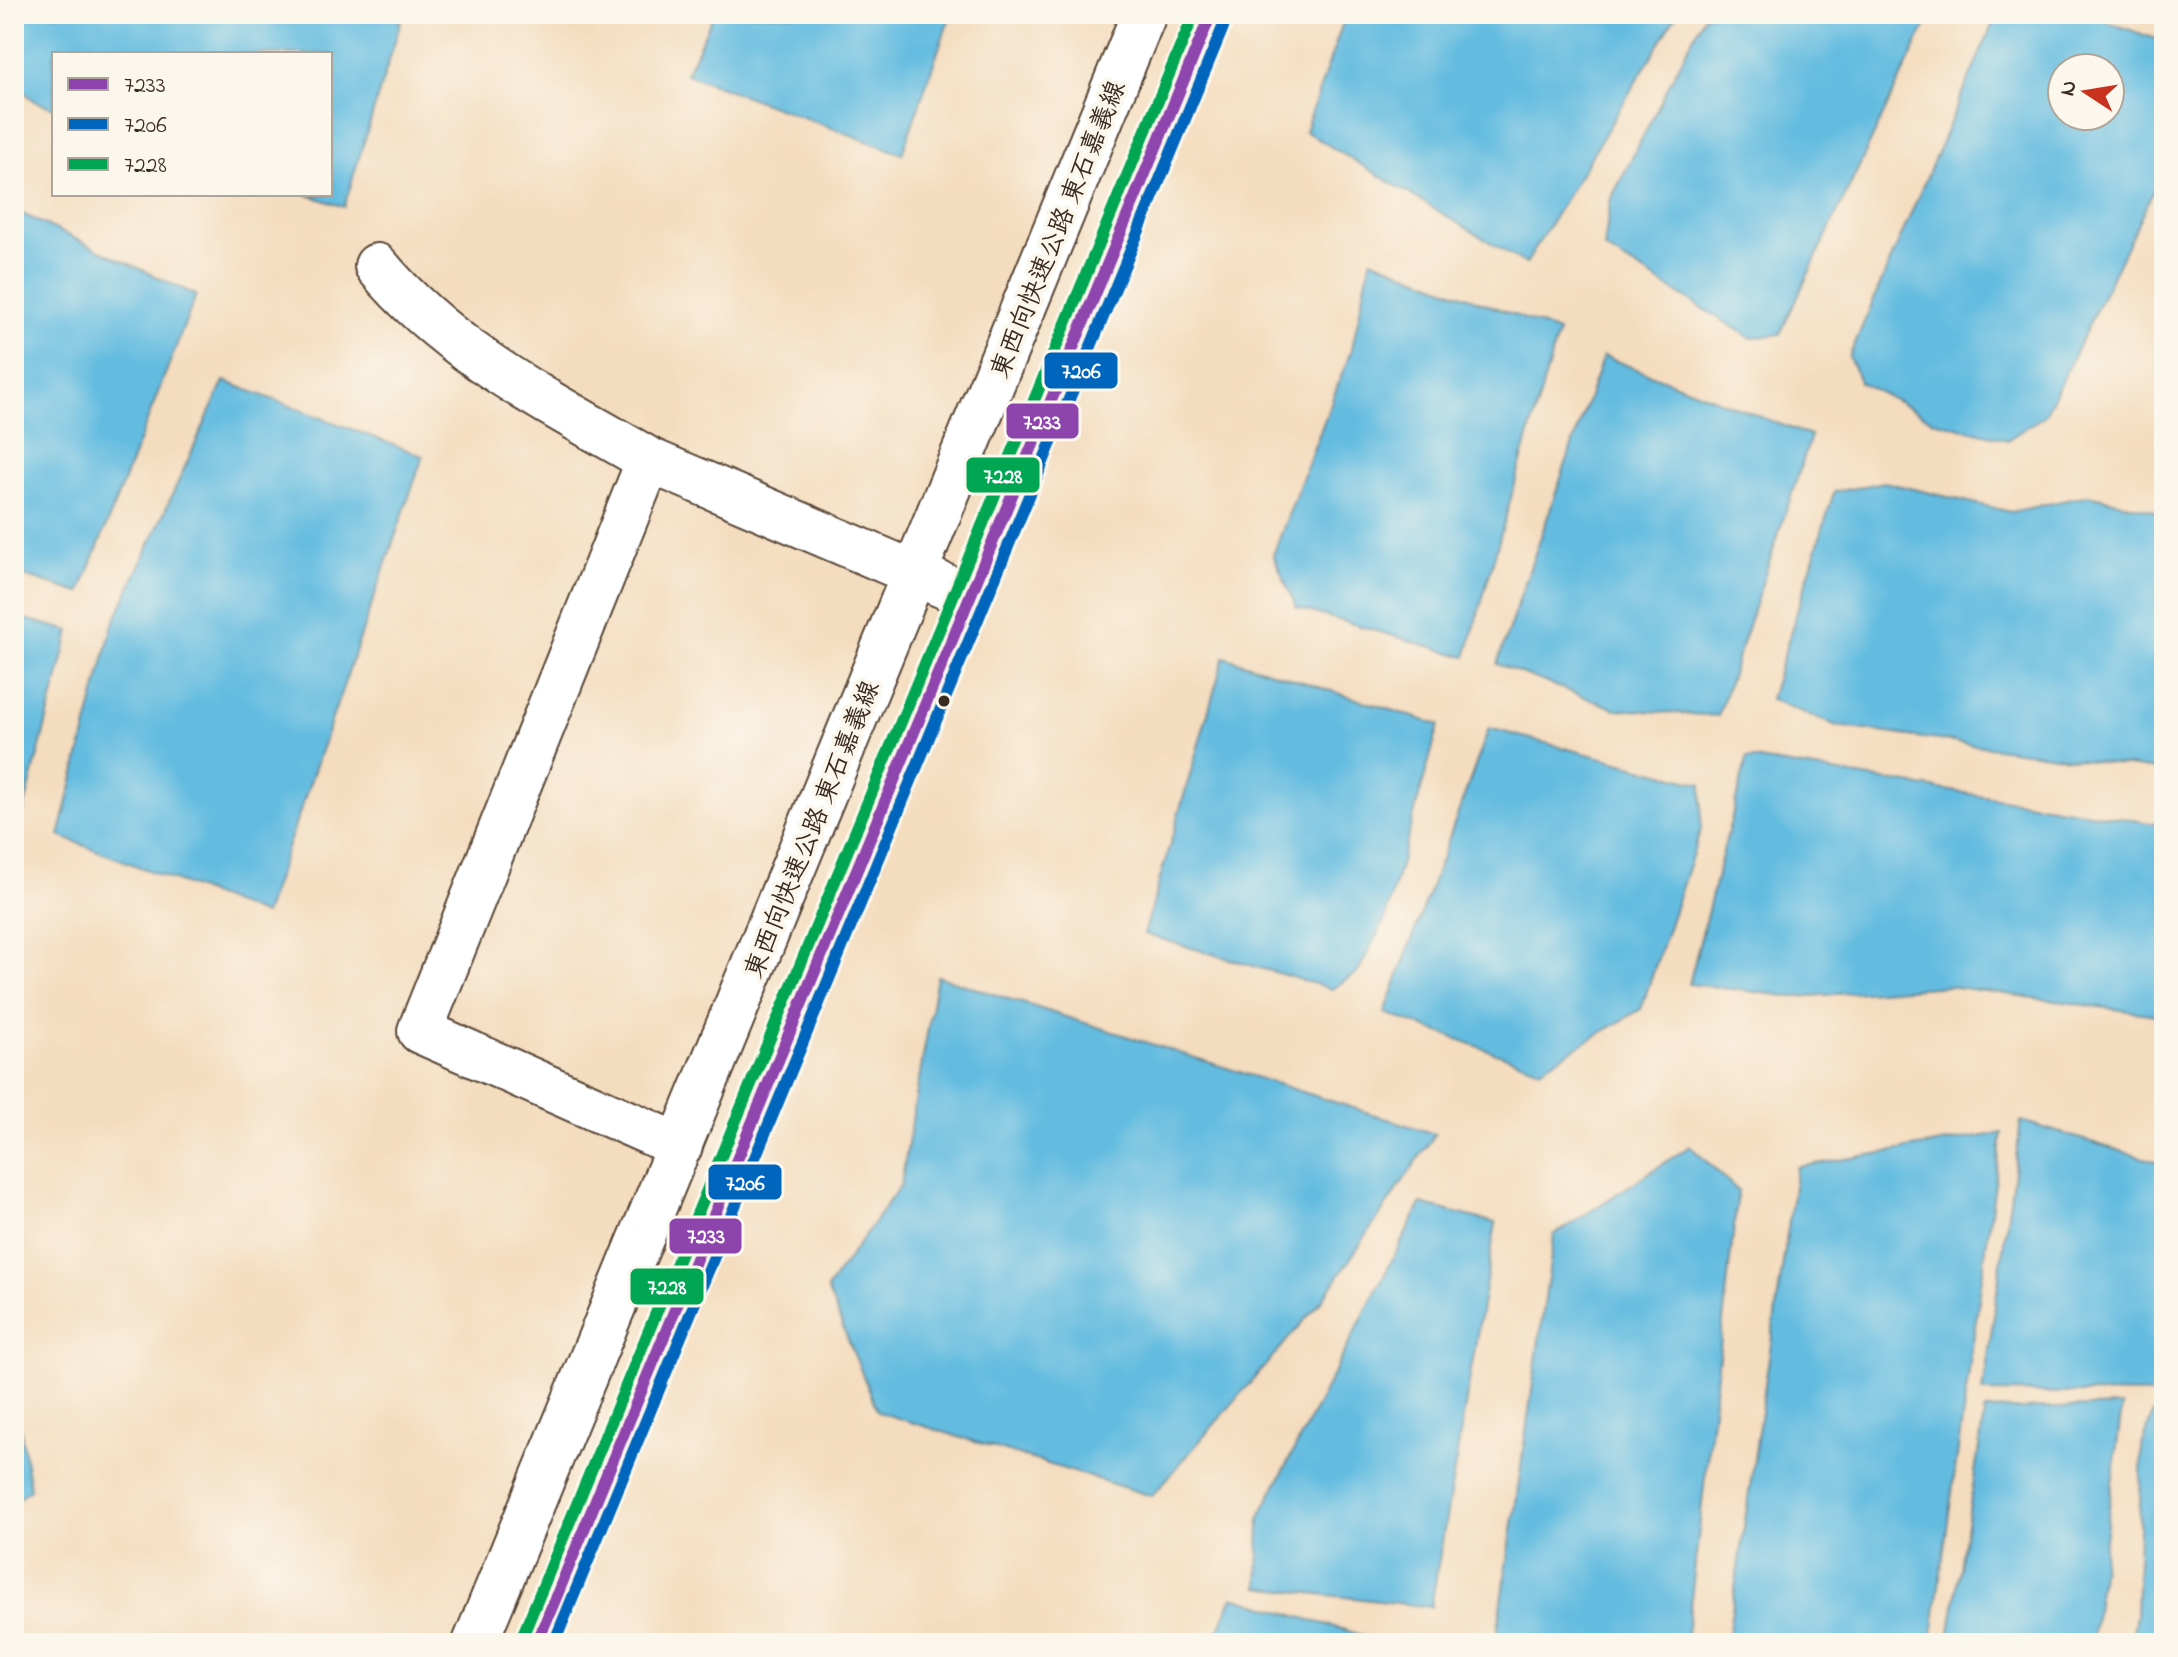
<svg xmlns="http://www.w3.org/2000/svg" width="2178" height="1657" font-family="'Indie Flower','LXGW WenKai TC',sans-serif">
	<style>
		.water { fill: #63bce0; stroke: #4f737f; stroke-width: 2; fill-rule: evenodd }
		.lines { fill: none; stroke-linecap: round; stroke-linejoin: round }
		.minor-casing { stroke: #574536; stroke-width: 48 }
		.major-casing { stroke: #574536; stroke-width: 48 }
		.minor { stroke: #fff; stroke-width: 44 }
		.major { stroke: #fff; stroke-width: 44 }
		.bus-1-casing { stroke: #fbf7ec; stroke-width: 18 }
		.bus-2-casing { stroke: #fbf7ec; stroke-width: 18 }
		.bus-3-casing { stroke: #fbf7ec; stroke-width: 18 }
		.bus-1 { stroke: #8e44ad; stroke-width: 12 }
		.bus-2 { stroke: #0065bd; stroke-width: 12 }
		.bus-3 { stroke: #00a651; stroke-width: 12 }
		.bus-dot { fill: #3b2a1e; stroke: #fbf7ec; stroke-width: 3 }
		.labels { text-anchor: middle; stroke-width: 8; stroke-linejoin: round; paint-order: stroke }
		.street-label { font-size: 26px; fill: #3b2a1e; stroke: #fbf7ec }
		.line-badge { stroke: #fbf7ec; stroke-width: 3 }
		.badge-label { font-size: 22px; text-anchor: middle; font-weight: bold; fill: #fff }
	</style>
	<rect width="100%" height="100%" fill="#fbf7ec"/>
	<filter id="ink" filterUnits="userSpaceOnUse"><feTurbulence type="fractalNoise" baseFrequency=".0125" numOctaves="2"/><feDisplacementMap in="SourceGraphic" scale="16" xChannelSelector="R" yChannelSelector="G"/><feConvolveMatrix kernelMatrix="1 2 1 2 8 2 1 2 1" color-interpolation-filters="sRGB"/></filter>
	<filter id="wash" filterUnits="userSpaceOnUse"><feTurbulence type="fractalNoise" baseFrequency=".006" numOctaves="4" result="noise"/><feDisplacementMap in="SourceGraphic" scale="32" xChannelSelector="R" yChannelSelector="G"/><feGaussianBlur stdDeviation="1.8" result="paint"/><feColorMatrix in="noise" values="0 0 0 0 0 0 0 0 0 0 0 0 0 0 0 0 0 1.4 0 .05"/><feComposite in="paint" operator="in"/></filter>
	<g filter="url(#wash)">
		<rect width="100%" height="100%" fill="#f4dcbe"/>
		<g class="water">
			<polygon points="16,14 384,14 401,21 344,207 305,194 330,194 330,54 54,54 54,108 34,101 14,82"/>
			<polygon points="714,14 951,14 902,154 686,74"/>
			<polygon points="1346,14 1677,14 1526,264 1305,131"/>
			<polygon points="1705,14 1931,14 1780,334 1751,338 1604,248 1610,201"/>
			<path d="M1997 14H2086L2164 42V169L2045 415 2007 440 1934 421 1860 382 1849 357ZM2062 68H2110V116H2062Z"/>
			<polygon points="14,210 196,295 80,593 14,573"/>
			<polygon points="1371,259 1558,332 1466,657 1297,608 1273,555 1352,348"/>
			<polygon points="1603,356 1811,436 1718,716 1616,709 1497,664"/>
			<polygon points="224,381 423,456 264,915 59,836 112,627"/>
			<polygon points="1884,482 2011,512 2089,495 2164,513 2164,771 1837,726 1770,699 1834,492"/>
			<polygon points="14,616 70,631 14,848"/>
			<polygon points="1224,657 1439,725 1385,919 1358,972 1332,989 1144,934"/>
			<polygon points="1489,728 1702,784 1701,829 1641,1009 1540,1069 1385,1013"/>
			<polygon points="1747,758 2164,825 2164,1016 1948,986 1795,997 1689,984"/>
			<polygon points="937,976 1435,1134 1323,1299 1152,1496 878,1412 827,1289 901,1184"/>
			<polygon points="2021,1121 2164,1164 2164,1394 1983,1392"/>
			<polygon points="2002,1133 1931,1643 1727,1643 1797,1167"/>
			<polygon points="1690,1146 1738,1191 1686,1643 1496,1643 1554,1235"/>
			<polygon points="1421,1204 1496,1223 1431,1607 1258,1587 1260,1516"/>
			<polygon points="14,1387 30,1489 14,1503"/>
			<polygon points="2122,1406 2092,1643 1948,1643 1985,1410"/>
			<polygon points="2153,1413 2164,1413 2164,1643 2131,1643 2136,1615 2142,1446"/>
			<polygon points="1233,1597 1389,1643 1213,1643"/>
		</g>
	</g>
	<g filter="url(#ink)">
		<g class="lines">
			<defs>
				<g id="minor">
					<path d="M377 266C450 354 551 403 649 460"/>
					<polyline points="680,1146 420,1031 649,460 970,597"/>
				</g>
				<g id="major">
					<polyline points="475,1643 1144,14"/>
					<polyline points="537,1643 1211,14"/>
				</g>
			</defs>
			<use href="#minor" class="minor-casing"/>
			<use href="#major" class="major-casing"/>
			<use href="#minor" class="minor"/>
			<use href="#major" class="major"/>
			<defs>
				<polyline id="bus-1" points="537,1643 1211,14"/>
				<polyline id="bus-2" points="554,1643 1226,20"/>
				<polyline id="bus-3" points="522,1637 1194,14"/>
			</defs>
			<use href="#bus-1" class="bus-1-casing"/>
			<use href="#bus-2" class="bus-2-casing"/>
			<use href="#bus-3" class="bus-3-casing"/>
			<use href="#bus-1" class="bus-1"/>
			<use href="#bus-2" class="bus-2"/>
			<use href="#bus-3" class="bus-3"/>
		</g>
	</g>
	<circle class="bus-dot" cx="944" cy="701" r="7"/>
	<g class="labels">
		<g class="street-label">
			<text transform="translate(1057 229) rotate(-68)" y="9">東西向快速公路 東石嘉義線</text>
			<text transform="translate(811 829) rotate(-68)" y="9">東西向快速公路 東石嘉義線</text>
		</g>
	</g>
	<g class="line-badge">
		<rect x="1043" y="351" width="76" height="39" rx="8" fill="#0065bd"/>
		<rect x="1005" y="402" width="75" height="38" rx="8" fill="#8e44ad"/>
		<rect x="965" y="456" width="76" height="38" rx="8" fill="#00a651"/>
		<rect x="707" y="1163" width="76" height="38" rx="8" fill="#0065bd"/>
		<rect x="668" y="1217" width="75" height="38" rx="8" fill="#8e44ad"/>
		<rect x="629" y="1267" width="76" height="39" rx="8" fill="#00a651"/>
	</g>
	<g class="badge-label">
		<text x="1081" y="378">7206</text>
		<text x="1042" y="429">7233</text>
		<text x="1003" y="483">7228</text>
		<text x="745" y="1190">7206</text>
		<text x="706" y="1243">7233</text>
		<text x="667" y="1294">7228</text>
	</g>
	<rect width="2178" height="1657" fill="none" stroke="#fbf7ec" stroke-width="48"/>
	<rect x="52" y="52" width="280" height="144" fill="#fbf7ec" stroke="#aea59a" stroke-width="2"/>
	<rect x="68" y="78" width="40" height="12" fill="#8e44ad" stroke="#aea59a" stroke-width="2"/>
	<text x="124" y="92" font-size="24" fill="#3b2a1e">7233</text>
	<rect x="68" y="118" width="40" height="12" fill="#0065bd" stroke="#aea59a" stroke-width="2"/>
	<text x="124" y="132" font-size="24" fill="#3b2a1e">7206</text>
	<rect x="68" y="158" width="40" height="12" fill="#00a651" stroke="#aea59a" stroke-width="2"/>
	<text x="124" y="172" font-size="24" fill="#3b2a1e">7228</text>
	<g transform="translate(2086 92) rotate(282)"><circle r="38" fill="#fbf7ec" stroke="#aea59a" stroke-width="2"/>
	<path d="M0-6L14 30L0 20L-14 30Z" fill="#c8321e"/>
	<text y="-12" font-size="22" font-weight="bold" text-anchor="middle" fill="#3b2a1e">N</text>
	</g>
</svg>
